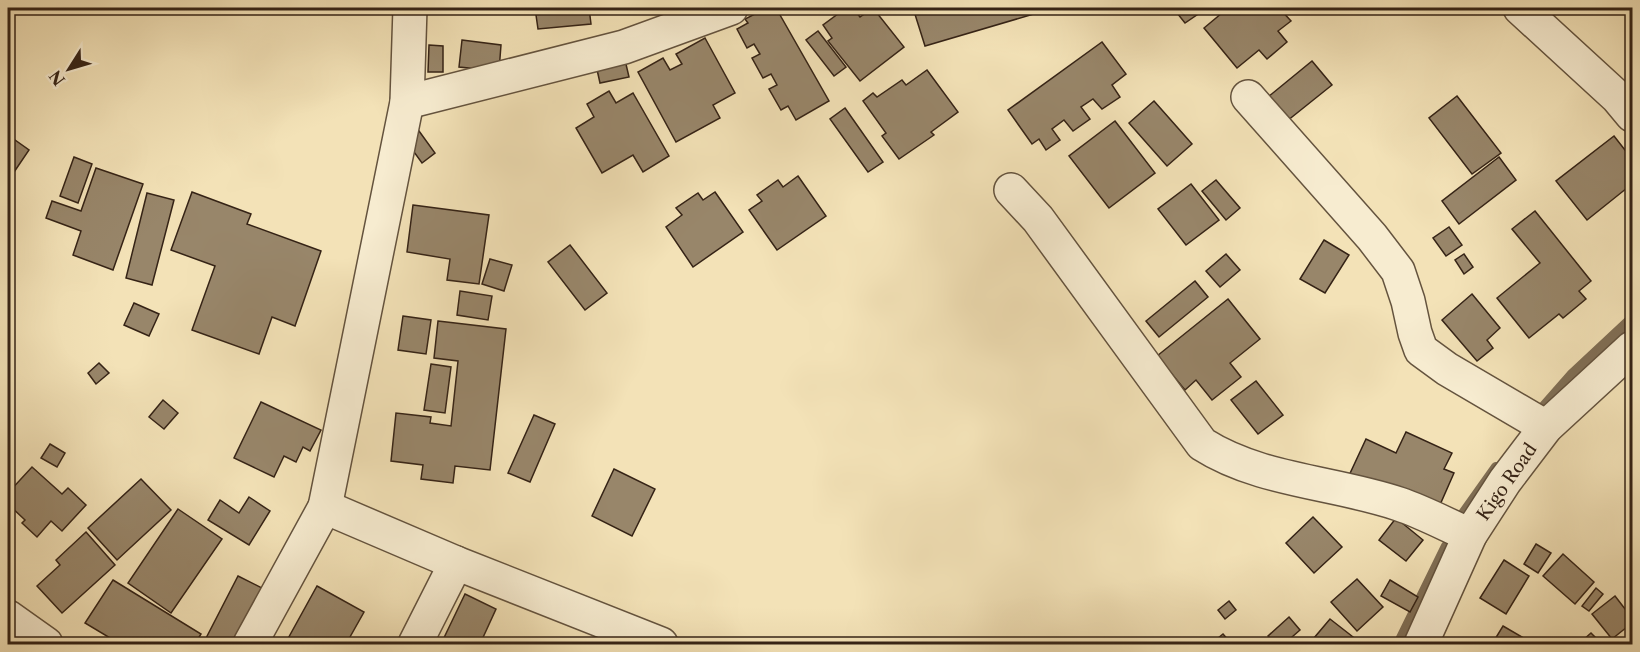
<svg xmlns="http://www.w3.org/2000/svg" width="1640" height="652" font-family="'Libre Caslon Text',serif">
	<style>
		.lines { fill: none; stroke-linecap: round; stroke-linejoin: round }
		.stream { stroke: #806f56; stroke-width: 10 }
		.building { fill: #98866a; stroke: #352316; stroke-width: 1.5 }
		.minor-casing { stroke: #64533e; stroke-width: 36 }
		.minor { stroke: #f7ecd0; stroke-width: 33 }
		.labels { text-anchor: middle; stroke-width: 5; stroke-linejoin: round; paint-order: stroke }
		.street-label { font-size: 18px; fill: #352316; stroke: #f7ecd0 }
	</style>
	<rect width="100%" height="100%" fill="#f3e2b7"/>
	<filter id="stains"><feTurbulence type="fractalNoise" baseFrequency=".00333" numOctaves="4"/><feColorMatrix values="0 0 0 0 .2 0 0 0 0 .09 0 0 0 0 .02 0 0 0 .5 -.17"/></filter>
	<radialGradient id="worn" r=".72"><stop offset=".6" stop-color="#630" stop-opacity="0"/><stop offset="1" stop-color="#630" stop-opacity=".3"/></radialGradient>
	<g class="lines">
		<g class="stream">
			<polyline points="1542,408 1571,375 1632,318"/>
			<polyline points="1459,519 1496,467"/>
			<polyline points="1398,644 1446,546"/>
		</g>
	</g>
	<g class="building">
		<polygon points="483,8 518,8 483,11"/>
		<polygon points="535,8 589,8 591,24 538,29"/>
		<polygon points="767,8 776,8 829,101 796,120 788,106 781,110 769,89 777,85 771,74 763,78 752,58 760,54 754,44 747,48 737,29 748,23 745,19"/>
		<polygon points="846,8 853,8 860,17 873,8 904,47 860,81 828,41 832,38 823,25"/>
		<polygon points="913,8 1054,8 925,46"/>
		<polygon points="1173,8 1207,8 1185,23"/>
		<polygon points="1228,8 1279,8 1291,21 1278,31 1287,42 1267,59 1259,50 1237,68 1204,28"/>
		<polygon points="818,31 846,67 834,76 806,40"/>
		<polygon points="705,38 735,93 713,105 720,118 676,142 638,72 663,58 670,70 682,64 676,54"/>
		<polygon points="462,40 501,45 499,71 459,67"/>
		<polygon points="1102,42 1126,74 1112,85 1120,97 1102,109 1093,99 1081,107 1090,119 1073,131 1064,120 1052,129 1060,140 1046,150 1039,139 1032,144 1008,110"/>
		<polygon points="429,45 443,46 443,72 428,72"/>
		<polygon points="625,60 629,77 600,83 596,65"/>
		<polygon points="1312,61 1332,85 1287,121 1268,97"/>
		<polygon points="927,70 958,112 931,132 934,135 899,159 882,136 886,133 863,101 873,93 877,97 902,80 906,85"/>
		<polygon points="609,91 616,103 633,93 669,156 643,172 633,155 602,173 576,128 594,117 587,104"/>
		<polygon points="1457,96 1501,153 1472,174 1429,118"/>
		<polygon points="1154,101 1192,144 1167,166 1129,123"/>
		<polygon points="845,108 883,162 868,172 830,119"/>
		<polygon points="1115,121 1155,173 1109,208 1069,156"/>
		<polygon points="419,131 435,153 422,163 406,141"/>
		<polygon points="8,135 29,150 8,181"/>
		<polygon points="1614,136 1632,159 1632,184 1587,220 1556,181"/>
		<polygon points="74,157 92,164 78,203 60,196"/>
		<polygon points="1499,157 1516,180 1459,224 1442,201"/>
		<polygon points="96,168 143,184 113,270 73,255 81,231 46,218 52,201 81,211"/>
		<polygon points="798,176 826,216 777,250 749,210 762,201 757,195 778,180 783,187"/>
		<polygon points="1216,180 1240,208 1226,220 1202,191"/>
		<polygon points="1191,184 1219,220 1186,245 1158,209"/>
		<polygon points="192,192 251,214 247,224 321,251 295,326 272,317 259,354 192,330 215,266 171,250"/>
		<polygon points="715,192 743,232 693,267 666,227 682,215 676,208 698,193 703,200"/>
		<polygon points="147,193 174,200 152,285 126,278"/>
		<polygon points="413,205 489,215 479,284 447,280 450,259 407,252"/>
		<polygon points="1535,211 1591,281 1579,291 1586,299 1563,318 1559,314 1529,338 1497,298 1540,263 1512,229"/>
		<polygon points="1449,227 1462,245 1446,256 1433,238"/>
		<polygon points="1324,240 1349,255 1325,293 1300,279"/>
		<polygon points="570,245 607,293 585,310 548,262"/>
		<polygon points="1226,254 1240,270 1220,287 1206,271"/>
		<polygon points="1464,254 1473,267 1464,274 1455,260"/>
		<polygon points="490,259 512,265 504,291 482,284"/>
		<polygon points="1195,281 1208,297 1159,337 1146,321"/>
		<polygon points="460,291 492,296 488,320 457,315"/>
		<polygon points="1472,294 1500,328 1487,340 1493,348 1477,361 1442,320"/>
		<polygon points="1228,299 1260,339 1230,363 1241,377 1212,400 1196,380 1185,390 1157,356"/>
		<polygon points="134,303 159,314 149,336 124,325"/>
		<polygon points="403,316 431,320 426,354 398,350"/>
		<polygon points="438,321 506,329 490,470 455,466 453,483 421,479 423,465 391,461 396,413 431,417 430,423 451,426 458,361 434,358"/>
		<polygon points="99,363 109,373 96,384 88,373"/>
		<polygon points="431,364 451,367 445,413 424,410"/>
		<polygon points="1256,381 1283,415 1258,434 1231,400"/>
		<polygon points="163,400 178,413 164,429 149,417"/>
		<polygon points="261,402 321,430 310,451 303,447 296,462 284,456 274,477 234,458"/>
		<polygon points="534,415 555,424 530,482 508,473"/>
		<polygon points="1406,432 1452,453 1444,469 1454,473 1439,507 1346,482 1366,439 1396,453"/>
		<polygon points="50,444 65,453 57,467 41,458"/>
		<polygon points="32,467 62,494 68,488 86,505 62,531 51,521 37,537 22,523 25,520 8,504 8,493"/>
		<polygon points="614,469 655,489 632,536 592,516"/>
		<polygon points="141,479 171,510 117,560 88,528"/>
		<polygon points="249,497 270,511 249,545 208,520 220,500 239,513"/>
		<polygon points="178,509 222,539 171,613 128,583"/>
		<polygon points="1313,517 1342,547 1314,573 1286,543"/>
		<polygon points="1396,518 1423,540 1406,561 1379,540"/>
		<polygon points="86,532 115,565 62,613 37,586 60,565 56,560"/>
		<polygon points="1536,544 1551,553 1538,573 1524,564"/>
		<polygon points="1563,554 1594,582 1575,604 1543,576"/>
		<polygon points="1504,560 1529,576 1506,614 1480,598"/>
		<polygon points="238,576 266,590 238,644 203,644"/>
		<polygon points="1357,579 1383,607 1357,631 1331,602"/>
		<polygon points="113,580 201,634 195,644 120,644 85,623"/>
		<polygon points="1390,580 1418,597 1410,612 1381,596"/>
		<polygon points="317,586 364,612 346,644 285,644"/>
		<polygon points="1596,588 1603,594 1589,611 1582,606"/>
		<polygon points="465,594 496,609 480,644 441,644"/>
		<polygon points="1615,596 1632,618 1632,623 1612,639 1592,614"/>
		<polygon points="1229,601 1236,610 1225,619 1218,610"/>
		<polygon points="1289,617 1300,630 1284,644 1276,644 1268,636"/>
		<polygon points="1330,619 1362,644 1322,644 1314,638"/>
		<polygon points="1503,626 1534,644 1492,644"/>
		<polygon points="1591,633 1602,644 1585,644 1582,641"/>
		<polygon points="1223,634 1231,643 1229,644 1214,644 1212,643"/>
	</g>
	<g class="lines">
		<defs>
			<g id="minor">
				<polyline points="1520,8 1617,97 1632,115"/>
				<polyline points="1248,97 1372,237 1398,271 1408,301 1415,333 1421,350 1447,369 1546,427"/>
				<polyline points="407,102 624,47 731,8"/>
				<path d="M1011 190 1038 219 1202 444C1260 481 1334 482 1399 504 1423 512 1447 525 1470 535"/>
				<polyline points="325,507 407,102 410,8"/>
				<polyline points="8,617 46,644"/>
				<polyline points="250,644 325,507 456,563 661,644"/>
				<polyline points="415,644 456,563"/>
				<polyline points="1421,644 1470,535 1505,481 1546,427 1632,348"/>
			</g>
		</defs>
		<use href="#minor" class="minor-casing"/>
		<use href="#minor" class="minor"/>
	</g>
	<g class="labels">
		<g class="street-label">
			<text transform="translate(1507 482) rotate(-55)" y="6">Kigo Road</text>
		</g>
	</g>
	<rect width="1640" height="652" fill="none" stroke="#f3e2b7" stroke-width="30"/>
	<rect x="9" y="9" width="1622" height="634" fill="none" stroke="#352316" stroke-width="3"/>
	<rect x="15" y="15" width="1610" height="622" fill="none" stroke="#352316" stroke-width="1.5"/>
	<g transform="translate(69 69) rotate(233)" stroke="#f7ecd0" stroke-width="4.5" paint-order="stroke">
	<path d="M0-4.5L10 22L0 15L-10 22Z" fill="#352316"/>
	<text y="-9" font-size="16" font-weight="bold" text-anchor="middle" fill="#352316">N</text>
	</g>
	<rect width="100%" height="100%" filter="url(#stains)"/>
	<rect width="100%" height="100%" fill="url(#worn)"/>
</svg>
